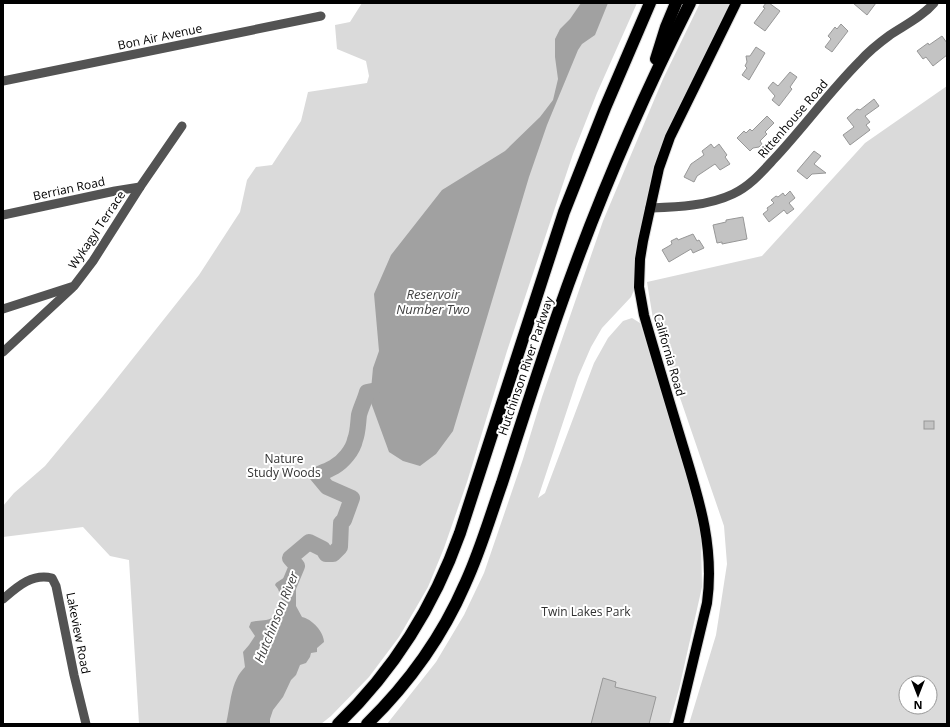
<svg xmlns="http://www.w3.org/2000/svg" width="950" height="727" font-family="'Open Sans',sans-serif">
	<style>
		.green { fill: #dadada; fill-rule: evenodd }
		.water { fill: #a1a1a1 }
		.lines { fill: none; stroke-linecap: round; stroke-linejoin: round }
		.river { stroke: #a1a1a1; stroke-width: 16 }
		.building { fill: #c3c3c3; stroke: #979797 }
		.major-casing { stroke: #dbdbdb; stroke-width: 12 }
		.highway-casing { stroke: #dbdbdb; stroke-width: 14 }
		.minor { stroke: #535353; stroke-width: 9 }
		.major { stroke: #000; stroke-width: 10 }
		.highway { stroke: #000; stroke-width: 12 }
		.labels { text-anchor: middle; stroke-width: 4; stroke-linejoin: round; paint-order: stroke }
		.street-label { font-size: 12px; fill: #000; stroke: #fff }
		.park-label { font-size: 12px; fill: #313131; stroke: #fff }
		.water-label { font-size: 13px; font-style: italic; fill: #424242; stroke: #fff }
	</style>
	<rect width="100%" height="100%" fill="#fff"/>
	<g class="green">
		<polygon points="362,3 637,3 597,93 573,154 507,351 467,482 444,548 428,587 399,637 369,677 331,716 321,724 139,724 129,560 110,556 83,527 3,537 3,506 14,493 45,466 103,396 199,275 240,212 247,180 256,167 272,165 301,121 308,92 367,83 369,76 366,61 337,49 335,25 350,22"/>
		<polygon points="700,3 731,3 665,138 653,168 637,247 634,290 631,297 602,328 591,347 578,377 538,498 545,493 594,363 608,338 623,321 632,318 640,323 696,506 701,534 702,587 679,689 669,724 387,724 436,662 464,615 484,573 523,459 542,397 603,221 663,79"/>
		<path d="M947 86V724H689L716 635 727 564 724 526 653 319 647 282 762 256 865 143ZM906 683H930V707H906Z"/>
	</g>
	<g class="water">
		<polygon points="581,3 608,3 595,35 582,44 578,50 547,125 529,177 453,431 436,454 420,466 403,461 389,452 370,400 373,368 379,351 374,294 391,255 442,190 505,151 540,117 553,100 558,79 555,57 555,39 560,29 570,19"/>
		<path d="M294 571 296 574V606L302 617C312 619 324 632 324 642L317 648V652L311 653 310 657 306 663 300 665 296 675 291 680 283 697 273 710 270 719V724H226C231 704 230 682 245 667L243 652 249 645 255 636 249 627 251 622C258 620 267 621 272 618L277 605 282 600 278 589 275 585 276 583Z"/>
	</g>
	<g class="lines">
		<path class="river" d="M287 590 297 566 290 558 309 542 323 549 326 554H333L340 547 341 523 344 520 352 498 327 487 317 475C323 472 329 470 334 467 343 462 353 450 355 440 358 433 358 423 359 415 361 407 365 400 367 392L372 391"/>
	</g>
	<g class="building">
		<polygon points="766,3 769,3 780,11 765,31 754,23 765,8 763,7"/>
		<polygon points="853,3 876,3 867,15"/>
		<polygon points="841,24 848,31 832,52 825,47 831,39 828,36 835,27 837,29"/>
		<polygon points="942,36 947,43 947,55 933,66 926,57 923,59 917,51 928,43 929,45"/>
		<polygon points="756,47 765,53 749,80 742,75 747,68 745,66 747,62 746,56 750,56"/>
		<polygon points="790,72 797,77 790,87 792,89 779,106 772,100 775,96 768,88 773,82 778,86"/>
		<polygon points="874,99 879,106 865,116 870,122 866,125 870,130 850,145 843,135 854,127 847,118 857,109 860,110"/>
		<polygon points="767,116 774,123 765,132 767,134 760,141 762,144 759,147 753,148 750,151 737,138 744,131 746,133 750,129 752,131"/>
		<polygon points="711,144 714,148 719,144 727,155 725,157 730,164 720,170 715,164 697,176 694,182 684,177 691,164 704,155 702,151"/>
		<polygon points="814,151 821,156 814,164 826,173 812,174 807,179 797,171"/>
		<polygon points="790,191 795,198 789,203 794,209 787,214 784,210 769,222 763,214 768,210 767,208 774,203 771,200 776,196 778,197 783,193 785,196"/>
		<polygon points="743,217 747,239 722,244 722,242 717,243 713,225 726,222 726,220"/>
		<polygon points="693,234 697,241 699,240 704,248 693,253 691,249 669,262 662,250 669,246 672,244 671,241 677,238 678,240"/>
		<rect x="924" y="421" width="10" height="8"/>
		<polygon points="603,678 616,682 615,687 656,697 649,724 591,724"/>
	</g>
	<g class="lines">
		<defs>
			<path id="major" d="M678 724 707 603C715 546 698 496 682 443 669 400 656 357 644 315L639 287 640 259 643 241 659 168 670 137 736 3"/>
			<g id="highway">
				<polyline points="656,59 666,27 676,3"/>
				<path d="M338 724C394 670 434 606 460 533L564 212 605 108 650 3"/>
				<path d="M367 724C408 684 442 637 465 584 480 552 490 517 502 483 520 427 538 371 557 316 594 209 639 104 690 3"/>
			</g>
		</defs>
		<use href="#major" class="major-casing"/>
		<use href="#highway" class="highway-casing"/>
		<g class="minor">
			<polyline points="3,81 321,16"/>
			<path d="M650 208C677 207 708 206 733 194 750 186 762 172 774 159 804 127 829 92 860 61 869 51 879 43 890 35 905 25 922 17 934 3"/>
			<polyline points="3,215 115,191 140,187"/>
			<polyline points="3,309 74,286 93,261 140,187 182,126"/>
			<polyline points="3,352 72,288"/>
			<path d="M3 599C17 587 32 573 52 578L56 586 74 675 86 724"/>
		</g>
		<use href="#major" class="major"/>
		<use href="#highway" class="highway"/>
	</g>
	<g class="labels">
		<g class="street-label">
			<text transform="translate(160 37) rotate(-12)" y="4">Bon Air Avenue</text>
			<text transform="translate(793 119) rotate(-49)" y="4">Rittenhouse Road</text>
			<text transform="translate(69 189) rotate(-12)" y="4">Berrian Road</text>
			<text transform="translate(97 230) rotate(-56)" y="4">Wykagyl Terrace</text>
			<text transform="translate(669 355) rotate(74)" y="4">California Road</text>
			<text transform="translate(526 366) rotate(-71)" y="4">Hutchinson River Parkway</text>
			<text transform="translate(78 633) rotate(79)" y="4">Lakeview Road</text>
		</g>
		<g class="park-label">
			<text x="284" y="463">Nature<tspan x="284" dy="14">Study Woods</tspan></text>
			<text x="586" y="616">Twin Lakes Park</text>
		</g>
		<g class="water-label">
			<text x="433" y="299">Reservoir<tspan x="433" dy="15">Number Two</tspan></text>
			<text transform="translate(276 617) rotate(-68)" y="5">Hutchinson River</text>
		</g>
	</g>
	<rect width="950" height="727" fill="none" stroke="#000000" stroke-width="8"/>
	<g transform="translate(918 695) rotate(180)"><circle r="19" fill="#ffffff" stroke="#999999"/>
	<path d="M0-3L7 15L0 10L-7 15Z" fill="#000000"/>
	<text y="-6" font-size="11" font-weight="bold" text-anchor="middle" fill="#000000">N</text>
	</g>
</svg>
